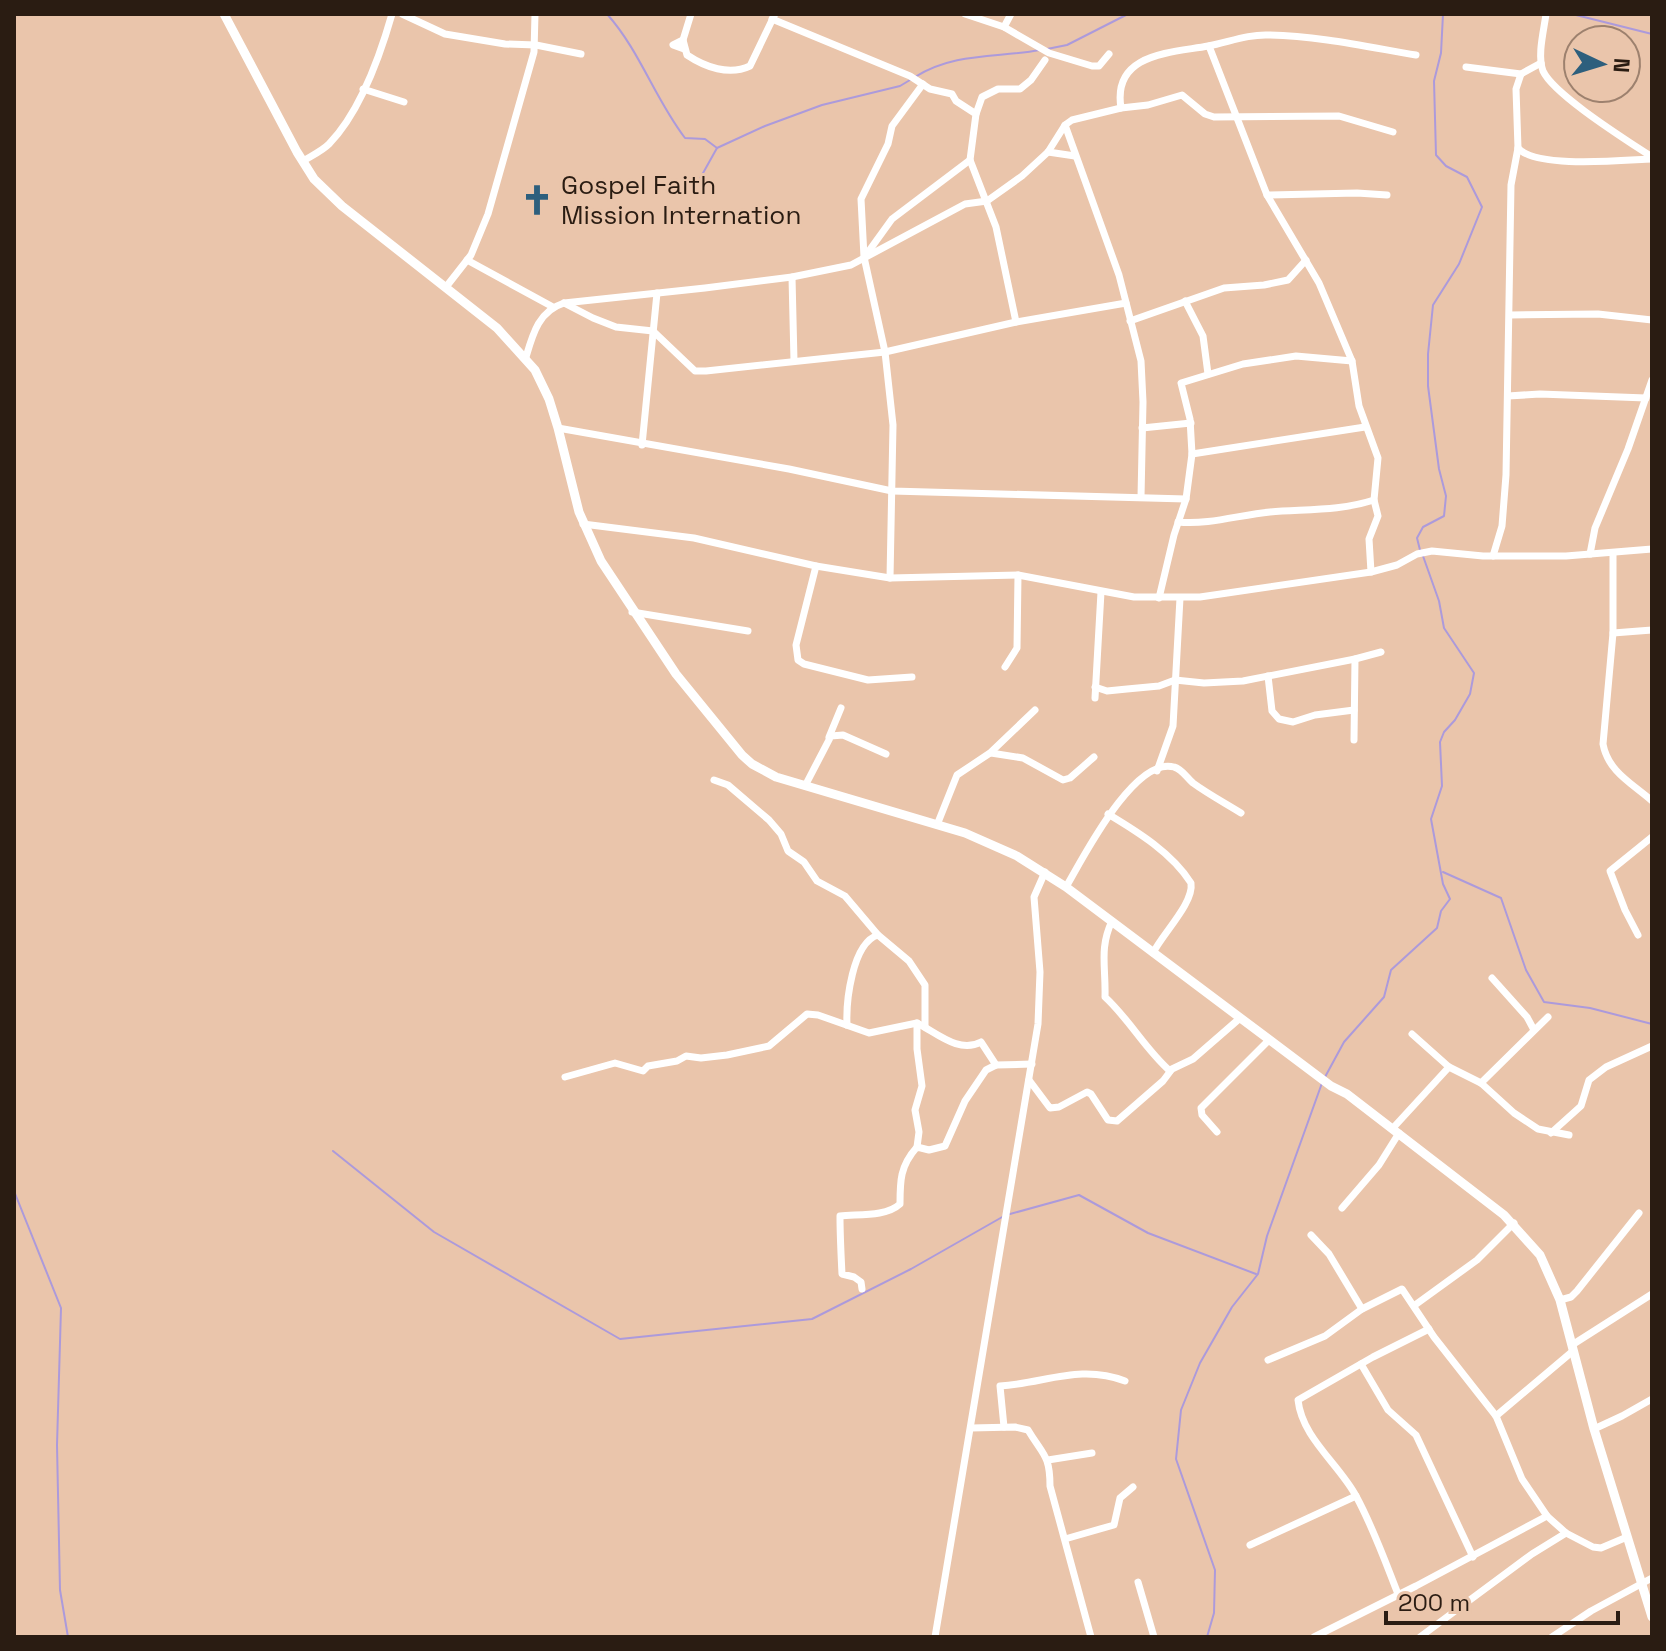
<svg xmlns="http://www.w3.org/2000/svg" width="1666" height="1651" font-family="'Space Grotesk',sans-serif">
	<style>
		.lines { fill: none; stroke-linecap: round; stroke-linejoin: round }
		.stream { stroke: #ac9adb; stroke-width: 2 }
		.street { stroke: #fff; stroke-width: 7 }
		.secondary { stroke: #fff; stroke-width: 9 }
		.labels { text-anchor: middle; stroke-width: 6; stroke-linejoin: round; paint-order: stroke }
		.poi-label { font-size: 26px; fill: #2a1c12; stroke: #eac5ab; text-anchor: start }
	</style>
	<rect width="100%" height="100%" fill="#eac5ab"/>
	<g class="lines">
		<g class="stream">
			<path d="M607 14C640 51 655 99 685 138L705 139 717 148"/>
			<polyline points="1560,14 1576,15 1652,34"/>
			<polyline points="1047,49 1067,45 1128,14"/>
			<path d="M915 77C955 52 997 58 1040 50"/>
			<polyline points="693,191 717,148 765,126 822,105 900,86 910,80"/>
			<polyline points="1420,550 1417,538 1423,527 1444,516 1446,496 1439,469 1428,386 1428,354 1433,305 1459,264 1482,207 1467,177 1446,166 1436,155 1434,81 1441,53 1443,14"/>
			<polyline points="1443,872 1501,898 1526,970 1544,1002 1590,1008 1652,1024"/>
			<polyline points="1325,1077 1344,1042 1384,997 1391,970 1437,928 1441,911 1450,899 1443,884 1431,819 1442,786 1440,742 1444,732 1455,720 1470,694 1474,673 1444,628 1439,601 1423,556"/>
			<polyline points="333,1151 434,1232 620,1339 812,1319 911,1269 1004,1216"/>
			<polyline points="14,1191 61,1308 57,1445 60,1590 68,1637"/>
			<polyline points="1010,1214 1079,1195 1148,1233 1256,1274"/>
			<polyline points="1207,1637 1214,1613 1215,1570 1176,1459 1181,1410 1200,1363 1232,1307 1258,1274 1267,1236 1322,1083"/>
		</g>
		<g class="street">
			<polyline points="402,14 445,34 505,44 536,45 581,54"/>
			<path d="M691 14 683 40 687 55C705 67 729 76 750 66L775 14"/>
			<polyline points="965,14 1004,27 1049,53 1092,66 1099,66 1109,54"/>
			<path d="M1546 14C1544 30 1537 55 1543 71 1554 95 1628 141 1652 157"/>
			<polyline points="772,19 910,76 930,89 952,94 956,101 976,114 970,160 996,227 1016,322"/>
			<polyline points="1004,27 1011,14"/>
			<polyline points="683,40 673,45 684,49"/>
			<polyline points="1209,46 1267,195 1319,283 1352,361 1359,406 1378,458 1374,500 1378,516 1369,539 1371,572"/>
			<polyline points="1466,67 1521,74"/>
			<polyline points="363,89 404,102"/>
			<path d="M1121 108C1112 53 1171 53 1208 46 1229 42 1248 34 1269 35 1318 36 1368 47 1416 55"/>
			<polyline points="976,114 982,97 998,89 1020,89 1031,80 1045,60"/>
			<polyline points="1065,125 1119,275 1141,361 1143,402 1141,497"/>
			<path d="M1518 148C1536 169 1624 160 1652 159"/>
			<polyline points="1048,152 1075,156"/>
			<path d="M303 161C311 156 322 151 329 144 360 112 380 56 392 14"/>
			<polyline points="1267,195 1357,193 1387,195"/>
			<polyline points="866,255 892,219 970,160"/>
			<polyline points="467,260 553,307"/>
			<polyline points="792,277 794,361"/>
			<polyline points="446,287 471,255 488,214 534,52 535,14"/>
			<polyline points="1185,301 1203,336 1208,374"/>
			<polyline points="564,303 593,318 616,327 653,331 695,371 706,371 885,352 1016,322 1126,303"/>
			<polyline points="1510,315 1598,314 1652,320"/>
			<polyline points="1130,321 1224,288 1264,285 1288,280 1306,260"/>
			<path d="M526 357C533 333 539 311 564 303L705 288 792 277 851 265 965 204 987 201 1022 176 1048 152 1065 125 1072 120 1121 108 1148 105 1182 95 1205 114 1214 117 1339 116 1393 132"/>
			<polyline points="1508,396 1540,394 1646,398"/>
			<polyline points="558,428 789,469 892,491 1186,499"/>
			<polyline points="1142,428 1191,423"/>
			<polyline points="642,445 657,293"/>
			<polyline points="1192,454 1365,427"/>
			<path d="M1178 522C1209 525 1239 515 1270 512 1305 509 1340 511 1374 500"/>
			<polyline points="583,524 694,538 816,566 890,578 1018,575 1134,597 1200,597 1371,572 1397,565 1417,554 1432,551 1483,556 1566,556 1652,549"/>
			<path d="M1613 553V633L1603 744C1608 772 1633 784 1652 801"/>
			<polyline points="1590,554 1595,528 1628,449 1652,380"/>
			<polyline points="1493,556 1502,526 1506,475 1511,185 1518,148 1516,89 1521,74 1541,63"/>
			<polyline points="816,566 796,645 798,660 804,664 868,680 912,677"/>
			<polyline points="890,578 893,425 885,352 864,257 861,199 888,144 892,126 923,84"/>
			<polyline points="1159,598 1174,535 1186,499 1192,454 1190,419 1181,383 1243,364 1296,356 1352,361"/>
			<polyline points="632,612 748,631"/>
			<polyline points="1613,633 1652,630"/>
			<polyline points="1005,667 1017,648 1018,575"/>
			<polyline points="1268,676 1272,711 1279,719 1293,722 1315,715 1354,710"/>
			<polyline points="1095,687 1107,691 1127,689 1159,686 1175,680 1204,683 1243,681 1355,659 1381,652"/>
			<polyline points="1095,698 1101,592"/>
			<polyline points="829,737 841,708"/>
			<polyline points="1354,740 1355,659"/>
			<polyline points="991,753 1023,758 1063,780 1070,778 1094,757"/>
			<polyline points="1157,771 1173,726 1180,598"/>
			<polyline points="714,780 728,785 769,820 781,834 788,851 804,862 817,881 845,896 878,935 909,961 925,985 925,1027"/>
			<polyline points="805,786 831,736 843,735 886,754"/>
			<path d="M1108 814C1138 832 1172 853 1191 883 1194 903 1163 933 1153 953"/>
			<polyline points="937,825 957,775 990,753 1035,710"/>
			<path d="M1066 887C1082 860 1134 756 1174 767 1182 769 1187 778 1193 783 1208 794 1225 803 1241 813"/>
			<path d="M1112 921C1099 948 1106 968 1105 997 1130 1020 1145 1049 1170 1071"/>
			<polyline points="1638,935 1625,910 1610,871 1652,837"/>
			<polyline points="1492,978 1527,1017 1534,1030"/>
			<path d="M847 1025C846 1002 852 943 878 935"/>
			<polyline points="1412,1034 1449,1067 1481,1083 1514,1113 1538,1129 1569,1135"/>
			<path d="M565 1077 615 1063 643 1071 648 1066 677 1061 686 1056 701 1058 727 1055 769 1046 807 1014 818 1015 869 1033 917 1023C937 1033 959 1054 981 1042L996 1065 1032 1064"/>
			<polyline points="1029,1080 1050,1108 1059,1107 1087,1092 1091,1094 1108,1120 1117,1121 1163,1081 1172,1069 1193,1059 1239,1019"/>
			<polyline points="1481,1083 1548,1017"/>
			<polyline points="1393,1128 1449,1067"/>
			<polyline points="1217,1132 1202,1115 1201,1108 1269,1040"/>
			<polyline points="1551,1133 1581,1106 1589,1080 1606,1067 1652,1046"/>
			<polyline points="917,1147 919,1132 915,1110 922,1086 917,1049 917,1023"/>
			<polyline points="1342,1208 1379,1165 1399,1133"/>
			<polyline points="1311,1235 1329,1254 1362,1309"/>
			<path d="M862 1289 861 1282 854 1277 842 1274C841 1254 840 1236 840 1216 858 1214 886 1217 900 1204 900 1181 900 1166 917 1147L929 1150 945 1146 965 1101 986 1070 996 1065"/>
			<polyline points="1560,1300 1571,1297 1577,1291 1639,1213"/>
			<polyline points="1415,1305 1477,1260 1514,1223"/>
			<polyline points="1572,1345 1652,1294"/>
			<polyline points="1268,1360 1325,1336 1362,1309 1402,1289 1434,1337 1496,1416 1522,1479 1547,1516 1566,1533 1593,1547 1601,1548 1627,1537"/>
			<polyline points="1361,1364 1388,1410 1416,1435 1473,1557"/>
			<polyline points="1496,1416 1573,1351"/>
			<path d="M1004 1427 1000 1386C1046 1383 1080 1364 1125 1381"/>
			<path d="M971 1428 1015 1427 1028 1430C1043 1455 1050 1455 1050 1486L1091 1637"/>
			<polyline points="1594,1429 1622,1416 1652,1399"/>
			<polyline points="1048,1460 1092,1453"/>
			<polyline points="1065,1539 1114,1525 1120,1498 1133,1487"/>
			<polyline points="1250,1545 1356,1496"/>
			<polyline points="1138,1582 1154,1637"/>
			<path d="M1398 1594C1385 1561 1373 1527 1356 1496 1339 1464 1302 1438 1298 1400L1373 1357 1429 1329"/>
			<polyline points="935,1637 1038,1024 1040,972 1034,897 1045,872"/>
			<polyline points="1314,1637 1416,1586 1547,1516"/>
			<polyline points="1420,1637 1532,1554 1566,1533"/>
			<polyline points="1552,1637 1591,1611 1652,1578"/>
		</g>
		<polyline class="secondary" points="224,14 297,152 314,179 342,206 497,328 535,370 549,399 558,428 579,512 601,561 676,674 742,755 752,764 776,777 965,833 1017,856 1066,887 1331,1086 1347,1094 1504,1215 1540,1255 1560,1300 1594,1429 1652,1617"/>
	</g>
	<defs>
		<symbol id="church-bare" viewBox="-9 -9 18 18"><path d="M-1.2-6h2.4v3.5h3.3v2.4h-3.3V6h-2.4V-.1h-3.3v-2.4h3.3Z" fill="#2d5f7d" stroke="#eac5ab" stroke-width="2.5" paint-order="stroke"/></symbol>
	</defs>
	<g fill-rule="evenodd">
		<use href="#church-bare" x="515" y="178" width="44" height="44"/>
	</g>
	<g class="labels">
		<g class="poi-label">
			<text x="561" y="194">Gospel Faith<tspan x="561" dy="30">Mission Internation</tspan></text>
		</g>
	</g>
	<rect width="1666" height="1651" fill="none" stroke="#2a1c12" stroke-width="32"/>
	<g transform="translate(1602 64) rotate(94)"><circle r="38" fill="#eac5ab" stroke="#9d816e" stroke-width="2"/>
	<path d="M0-6L14 30L0 20L-14 30Z" fill="#2d5f7d"/>
	<text y="-12" font-size="22" font-weight="bold" text-anchor="middle" fill="#2a1c12">N</text>
	</g>
	<path d="M1386 1611v12h232v-12" fill="none" stroke="#2a1c12" stroke-width="4"/>
	<text x="1398" y="1611" font-size="24" fill="#2a1c12" stroke="#eac5ab" stroke-width="6" paint-order="stroke">200 m</text>
</svg>
